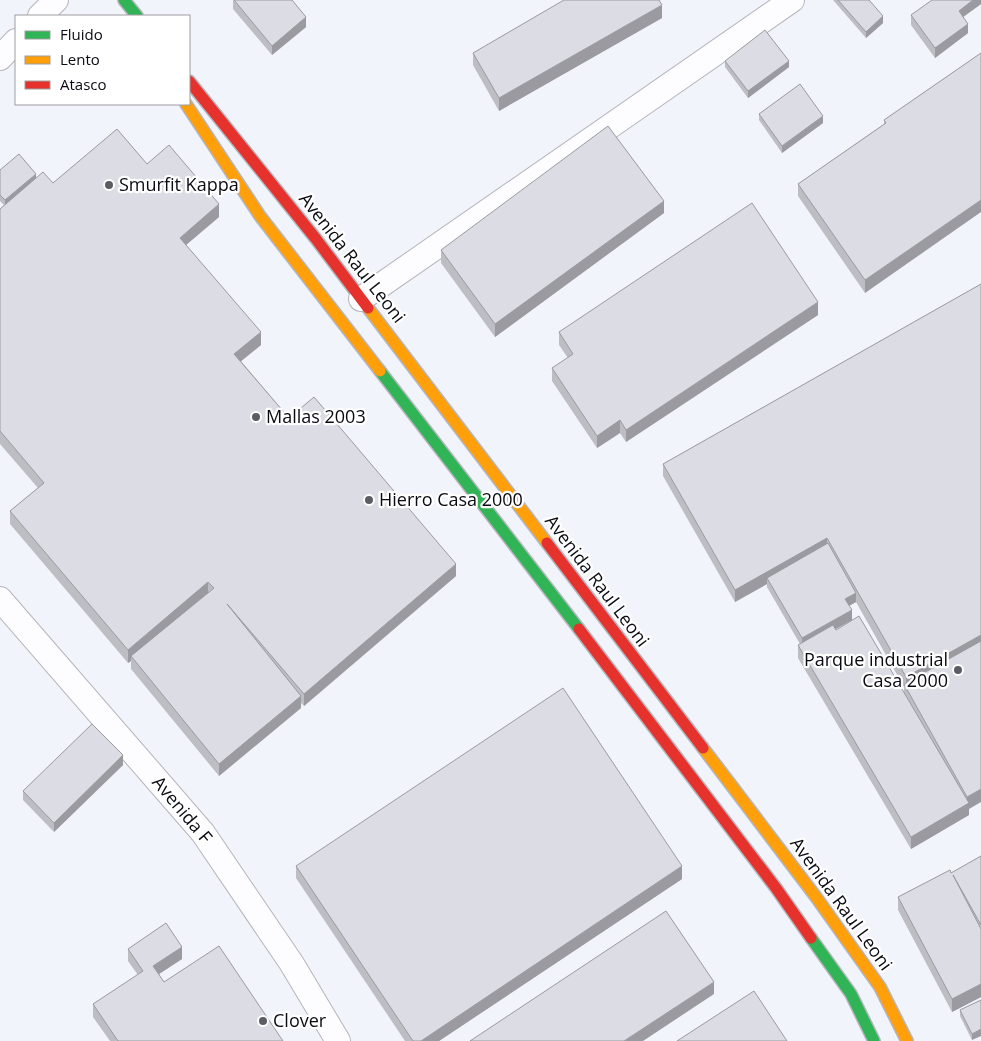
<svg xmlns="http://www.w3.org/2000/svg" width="981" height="1041" font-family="'Open Sans',sans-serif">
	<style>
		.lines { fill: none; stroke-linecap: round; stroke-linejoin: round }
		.street-casing { stroke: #b4b5bd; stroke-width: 26 }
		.fast-casing { stroke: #b4b5bd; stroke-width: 14 }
		.slow-casing { stroke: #b4b5bd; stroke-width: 14 }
		.jam-casing { stroke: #b4b5bd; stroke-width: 14 }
		.street { stroke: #fdfdff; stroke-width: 24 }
		.fast { stroke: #30b455; stroke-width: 11 }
		.slow { stroke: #ff9f0a; stroke-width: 11 }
		.jam { stroke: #e5322d; stroke-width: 11 }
		.wall { fill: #bdbdc4; fill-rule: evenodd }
		.shaded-wall { fill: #9a9aa0 }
		.building { fill: #dcdce4; stroke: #9a9aa0 }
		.poi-dot { fill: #5b5c64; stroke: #fff; stroke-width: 2 }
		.labels { text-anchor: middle; stroke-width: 4.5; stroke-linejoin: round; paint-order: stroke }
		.poi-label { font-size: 18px; fill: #0a0a12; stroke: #fff; text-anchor: start }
		.street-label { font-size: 18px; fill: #0a0a12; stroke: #fff }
	</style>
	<rect width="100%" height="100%" fill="#f2f4fc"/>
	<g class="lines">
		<defs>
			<g id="street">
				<polyline points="40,16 56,0"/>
				<polyline points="0,58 16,41"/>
				<polyline points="361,299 792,0"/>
				<polyline points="0,599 203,833 292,964 338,1041"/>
			</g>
			<g id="fast">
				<polyline points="124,0 137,16"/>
				<polyline points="380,371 579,629"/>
				<polyline points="811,938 851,994 874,1041"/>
			</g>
			<g id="slow">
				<polyline points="186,104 260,216 380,371"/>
				<polyline points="368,308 547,543"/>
				<polyline points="703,748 816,897 880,987 907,1041"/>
			</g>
			<g id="jam">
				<polyline points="189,81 316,239 368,308"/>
				<polyline points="547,543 703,748"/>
				<polyline points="579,629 776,888 811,938"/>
			</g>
		</defs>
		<use href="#street" class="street-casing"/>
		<use href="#fast" class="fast-casing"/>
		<use href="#slow" class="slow-casing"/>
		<use href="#jam" class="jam-casing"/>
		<use href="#street" class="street"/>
		<use href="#fast" class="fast"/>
		<use href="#slow" class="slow"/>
		<use href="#jam" class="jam"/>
	</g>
	<g class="wall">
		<polygon points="233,0 306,27 272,55 233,9"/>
		<polygon points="833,0 869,0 883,23 866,38"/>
		<polygon points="981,0 981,4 963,17 968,33 935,58 911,25 911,15"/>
		<polygon points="662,18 499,111 473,65 473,53"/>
		<polygon points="981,53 865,293 798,196 798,184 884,124 884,120"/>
		<polygon points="725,61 789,67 748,98 725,67"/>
		<polygon points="759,114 823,123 782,153 759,120"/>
		<polygon points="147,164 219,217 186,245 261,345 241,361 289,418 456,576 304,706 301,703 301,708 219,776 131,669 131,661 128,663 10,524 10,511 38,488 0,444 0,209 4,205 0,201 0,170 36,178 53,183"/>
		<polygon points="664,213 495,337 441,263 441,250"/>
		<path d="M981 284 969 815 911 849 798 658V645L800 644 767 587V584L735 602 663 476V464ZM856 602 904 687V693L835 629 852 620 849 606Z"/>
		<polygon points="818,315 626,442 620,433 597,448 552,381 552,368 568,358 559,345 559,332"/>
		<polygon points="123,765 54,832 23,800 23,791"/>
		<polygon points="981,856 981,997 952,1012 898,910 898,897 951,873"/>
		<polygon points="296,866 682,879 439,1041 405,1041 296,878"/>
		<polygon points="128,949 182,959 159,974 164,982 283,1041 110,1041 93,1017 93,1004 138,975 128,961"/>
		<polygon points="981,1000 972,1040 960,1016 960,1010"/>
	</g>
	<g class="shaded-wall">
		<polygon points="973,0 981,0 981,4 959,20 959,11"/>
		<polygon points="662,5 662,18 499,111 499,98"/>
		<polygon points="883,16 883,23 866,38 866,32"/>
		<polygon points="306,17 306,27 272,55 272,46"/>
		<polygon points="968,24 968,33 935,58 935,48"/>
		<polygon points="789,61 789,67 748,98 748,91"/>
		<polygon points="823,116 823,123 782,153 782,146"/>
		<polygon points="36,174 36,180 5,207 5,200"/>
		<polygon points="981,200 981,212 865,293 865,280"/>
		<polygon points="664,201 664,213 495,337 495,324"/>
		<polygon points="219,204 219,217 180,250 180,238"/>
		<polygon points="818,302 818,315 626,442 626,430"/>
		<polygon points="261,332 261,345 234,367 234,354"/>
		<polygon points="620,420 620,433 597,448 597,436"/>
		<polygon points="827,538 827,550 767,578 767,584 735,602 735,590"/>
		<polygon points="456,564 456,576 304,706 304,694"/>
		<polygon points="208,582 208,594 131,656 131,661 128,663 128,650"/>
		<polygon points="856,593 856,602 845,608 845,599"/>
		<polygon points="852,610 852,620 802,648 802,638"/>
		<polygon points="981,635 981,647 906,686 906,677"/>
		<polygon points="301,696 301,708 219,776 219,764"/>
		<polygon points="123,755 123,765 54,832 54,823"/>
		<polygon points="981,789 981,802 969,809 969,815 911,849 911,837 967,804 967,797"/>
		<polygon points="682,866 682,879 439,1041 421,1041"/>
		<polygon points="182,947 182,959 153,978 153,966"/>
		<polygon points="714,982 714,994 643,1041 624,1041"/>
		<polygon points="981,984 981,997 952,1012 952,999"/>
		<polygon points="981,1029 981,1036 972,1040 972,1034"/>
	</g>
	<g class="building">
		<polygon points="234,0 292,0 306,17 272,46"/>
		<polygon points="564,0 659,0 662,5 499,98 473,53"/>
		<polygon points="838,0 869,0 883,16 866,32"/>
		<polygon points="932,0 973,0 959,11 968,24 935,48 911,15"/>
		<polygon points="765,30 789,61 748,91 725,61"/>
		<polygon points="981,53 981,200 865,280 798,184 886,123 884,120"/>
		<polygon points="800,84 823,116 782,146 759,114"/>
		<polygon points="608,126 664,201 495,324 441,250"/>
		<polygon points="117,129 147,164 169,145 219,204 180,238 261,332 234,354 289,418 314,397 456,564 304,694 227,604 301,696 219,764 131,656 214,588 208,582 128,650 10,511 44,483 0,431 0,209 43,172 53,183"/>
		<polygon points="19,154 36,174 5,200 0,195 0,170"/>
		<polygon points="752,203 818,302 626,430 620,420 597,436 552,368 573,354 559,332"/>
		<polygon points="981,284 981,635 906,677 827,538 735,590 663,464"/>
		<polygon points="828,543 856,593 845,599 852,610 802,638 767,578"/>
		<polygon points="859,616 969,803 911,837 798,645 833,625 836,630"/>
		<polygon points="981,641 981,789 967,797 904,684"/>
		<polygon points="563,688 682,866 421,1041 413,1041 296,866"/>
		<polygon points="92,724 123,755 54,823 23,791"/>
		<polygon points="981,856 981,925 953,875 981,929 981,984 952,999 898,897 950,870 951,873"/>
		<polygon points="666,911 714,982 624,1041 470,1041"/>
		<polygon points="166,923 182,947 153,966 164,982 219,946 283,1041 118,1041 93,1004 143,971 128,949"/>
		<polygon points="754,991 787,1041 677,1041"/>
		<polygon points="981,1000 981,1029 972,1034 960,1010"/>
	</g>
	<g class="poi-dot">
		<circle cx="109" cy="185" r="5"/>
		<circle cx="256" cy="417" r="5"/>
		<circle cx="369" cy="500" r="5"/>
		<circle cx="958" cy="670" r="5"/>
		<circle cx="263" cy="1021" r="5"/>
	</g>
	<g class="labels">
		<g class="poi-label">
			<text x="119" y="191">Smurfit Kappa</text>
			<text x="266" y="423">Mallas 2003</text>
			<text x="379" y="506">Hierro Casa 2000</text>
			<text x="948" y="666" text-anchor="end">Parque industrial<tspan x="948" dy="21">Casa 2000</tspan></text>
			<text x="273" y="1027">Clover</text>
		</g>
		<g class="street-label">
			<text transform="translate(352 258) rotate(52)" y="6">Avenida Raul Leoni</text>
			<text transform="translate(597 581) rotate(53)" y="6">Avenida Raul Leoni</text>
			<text transform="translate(182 810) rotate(50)" y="6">Avenida F</text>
			<text transform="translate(841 904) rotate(54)" y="6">Avenida Raul Leoni</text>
		</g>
	</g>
	<rect x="15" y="15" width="175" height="90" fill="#ffffff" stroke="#9d9da0"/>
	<rect x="25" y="31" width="25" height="8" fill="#30b455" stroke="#9d9da0"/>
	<text x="60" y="40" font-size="15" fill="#0a0a12">Fluido</text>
	<rect x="25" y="56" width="25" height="8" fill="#ff9f0a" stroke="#9d9da0"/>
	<text x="60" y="65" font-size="15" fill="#0a0a12">Lento</text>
	<rect x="25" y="81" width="25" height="8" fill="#e5322d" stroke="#9d9da0"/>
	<text x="60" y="90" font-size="15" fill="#0a0a12">Atasco</text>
</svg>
